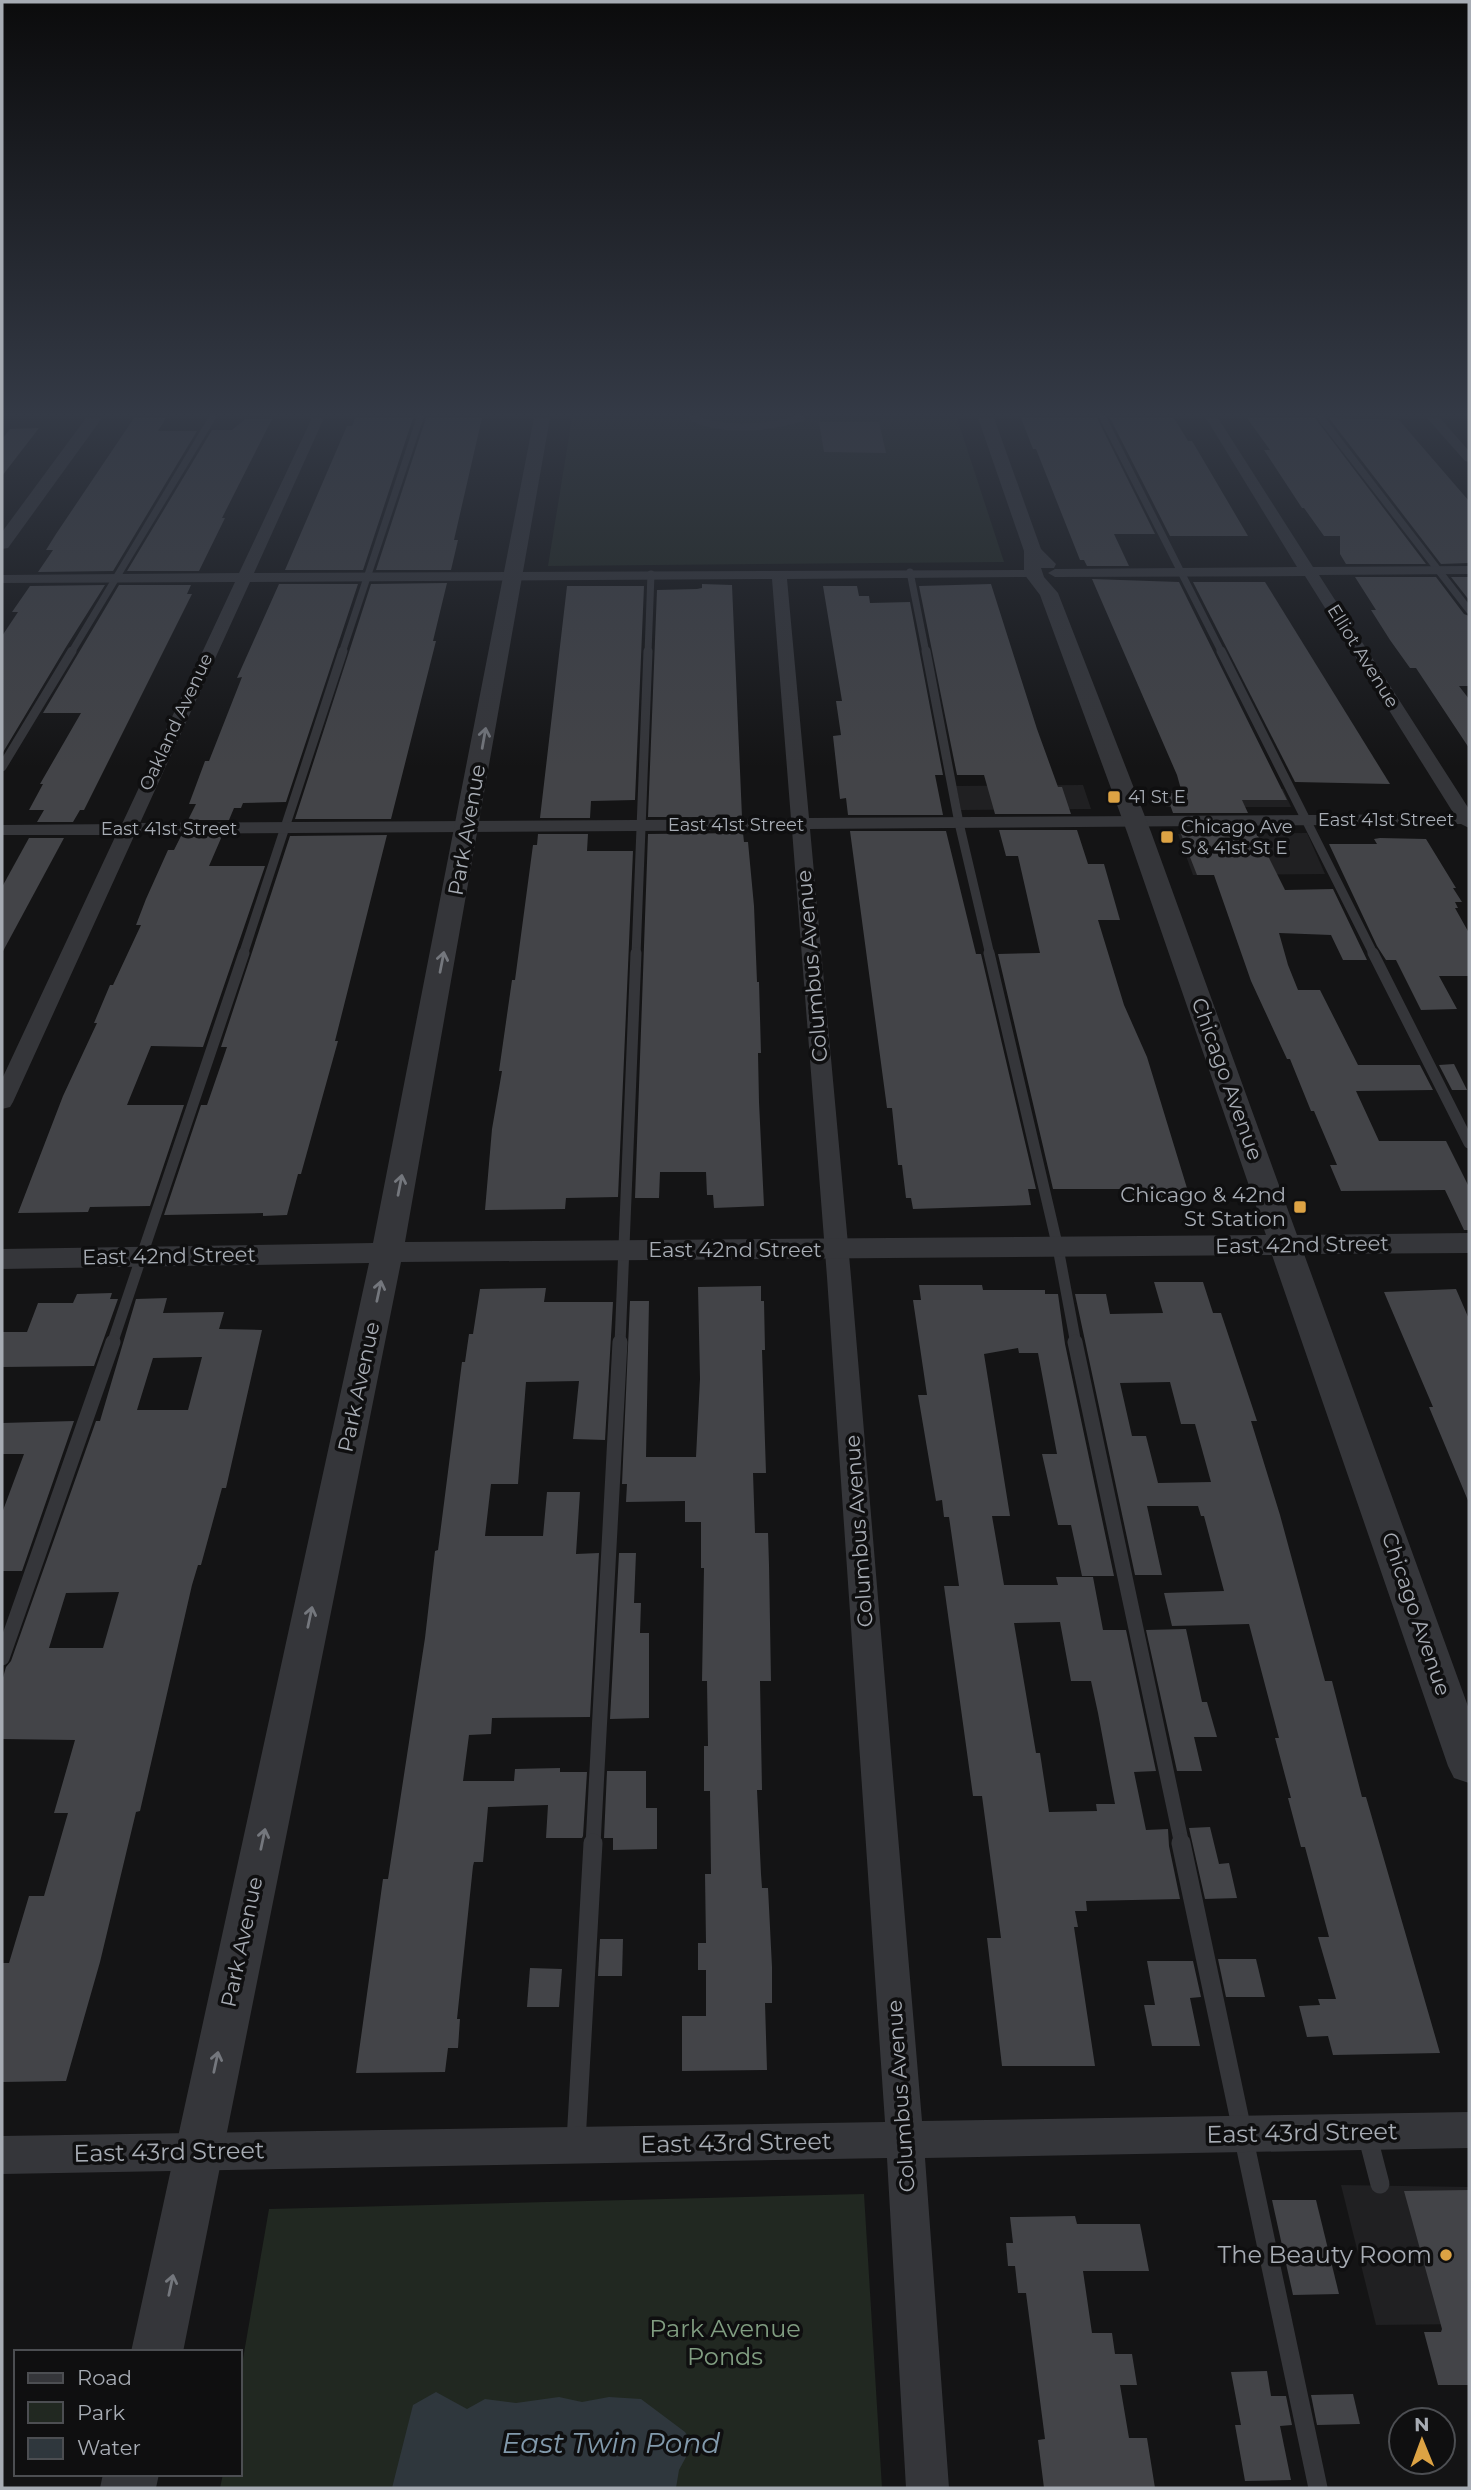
<svg xmlns="http://www.w3.org/2000/svg" width="1471" height="2490" font-family="Montserrat,sans-serif">
	<style>
		.built { fill: #202022 }
		.green { fill: #212821 }
		.water { fill: #2f373d }
		.building { fill: #434448; fill-rule: evenodd }
		.lines { fill: none; stroke-linecap: round; stroke-linejoin: round }
		.service-far4 { stroke: #35363a; stroke-width: 7 }
		.service-far3 { stroke: #35363a; stroke-width: 9 }
		.service-far2 { stroke: #35363a; stroke-width: 11 }
		.service-far1 { stroke: #35363a; stroke-width: 15 }
		.service { stroke: #35363a; stroke-width: 19 }
		.minor { fill: #35363a; fill-rule: evenodd }
		.tertiary { fill: #35363a; fill-rule: evenodd }
		.oneway { stroke: #74777d }
		.poi-dot { fill: #dda344; stroke: #0f0f10; stroke-width: 2.5 }
		.labels { text-anchor: middle; stroke-width: 7; stroke-linejoin: round; paint-order: stroke }
		.far-street-label { font-size: 18px; fill: #a7acb4; stroke: #0f0f10 }
		.far-poi-label { font-size: 18px; fill: #a7acb4; stroke: #0f0f10; text-anchor: start }
		.street-label { font-size: 21px; fill: #a7acb4; stroke: #0f0f10 }
		.poi-label { font-size: 21px; fill: #a7acb4; stroke: #0f0f10; text-anchor: end }
		.near-street-label { font-size: 24px; fill: #a7acb4; stroke: #0f0f10 }
		.near-poi-label { font-size: 24px; fill: #a7acb4; stroke: #0f0f10; text-anchor: end }
		.near-park-label { font-size: 24px; fill: #809d81; stroke: #0f0f10 }
		.near-water-label { font-size: 28px; font-style: italic; fill: #829aac; stroke: #0f0f10 }
	</style>
	<rect width="100%" height="100%" fill="#141415"/>
	<g class="built">
		<polygon points="1083,785 1091,809 961,810 956,786"/>
		<polygon points="1283,789 1291,807 1166,807 1159,791"/>
		<polygon points="1307,833 1325,874 1193,875 1178,834"/>
		<polygon points="1341,2185 1469,2187 1469,2324 1376,2325"/>
	</g>
	<g class="green">
		<polygon points="572,418 957,418 1004,562 548,566"/>
		<polygon points="864,2194 882,2488 220,2488 223,2474 240,2474 240,2376 269,2209"/>
	</g>
	<polygon class="water" points="436,2392 467,2409 485,2399 516,2403 559,2397 582,2402 609,2397 641,2399 685,2432 693,2444 679,2470 676,2488 392,2488 413,2405"/>
	<g class="building">
		<polygon points="134,418 166,418 158,431 197,431 113,571 38,572 53,550 46,550 56,534"/>
		<polygon points="355,418 413,418 363,570 285,570 347,426 352,426"/>
		<polygon points="426,418 482,418 454,540 458,540 451,570 376,570"/>
		<polygon points="1021,418 1097,418 1155,534 1114,534 1129,566 1087,566 1084,560 1080,560 1036,449 1033,449"/>
		<polygon points="1110,418 1174,418 1188,441 1192,441 1198,451 1248,536 1170,536"/>
		<polygon points="1247,418 1315,418 1426,564 1346,564 1340,554 1340,536 1324,536 1304,508 1302,508 1264,450 1270,450"/>
		<polygon points="1329,418 1399,420 1469,501 1469,563 1441,564"/>
		<polygon points="245,419 272,419 222,518 225,518 199,571 127,571 212,430 232,430"/>
		<polygon points="819,422 879,422 886,453 824,452"/>
		<polygon points="39,428 2,476 2,439 10,429"/>
		<polygon points="1355,577 1436,577 1464,614 1469,616 1469,686 1459,686 1469,699 1469,748 1416,668 1410,668 1390,640 1371,610 1376,610"/>
		<polygon points="1451,577 1469,577 1469,600"/>
		<polygon points="1092,579 1179,582 1287,800 1242,800 1248,813 1173,813 1166,793 1182,793 1177,775"/>
		<polygon points="1193,582 1265,582 1390,784 1295,782"/>
		<polygon points="447,583 433,641 436,641 391,819 295,819 371,584"/>
		<polygon points="279,584 358,584 286,802 243,803 241,808 234,808 229,820 188,820 196,804 189,804 195,788 205,761 209,761 242,677 237,678"/>
		<polygon points="702,584 732,585 742,817 648,817 657,590 697,589 702,588"/>
		<polygon points="991,584 1037,729 1058,787 1062,787 1071,814 995,814 984,775 957,775 919,586"/>
		<polygon points="105,585 66,647 2,754 2,636 18,612 12,612 30,586"/>
		<polygon points="119,585 191,585 187,594 192,594 84,810 80,810 73,822 37,822 44,810 29,810 43,784 40,784 81,713 43,713"/>
		<polygon points="567,586 644,586 635,800 591,801 590,818 540,818"/>
		<polygon points="823,586 857,586 859,596 869,596 870,603 910,602 943,775 935,775 943,815 848,815 846,798 840,799 833,736 841,735 836,701 842,701"/>
		<polygon points="1254,828 1285,890 1333,889 1367,960 1343,960 1331,935 1279,933 1288,965 1298,990 1320,990 1358,1065 1420,1065 1433,1090 1356,1091 1379,1141 1446,1141 1469,1187 1469,1230 1464,1230 1445,1190 1341,1191 1330,1165 1337,1165 1314,1111 1311,1111 1290,1059 1287,1059 1251,981 1214,875 1197,875 1179,829"/>
		<polygon points="999,830 1077,830 1088,864 1104,864 1120,920 1098,920 1124,1005 1147,1057 1190,1198 1135,1201 1131,1189 1053,1189 998,954 1040,953 1018,856 1006,856"/>
		<polygon points="850,831 946,831 976,954 981,954 1036,1189 1028,1189 1031,1205 913,1209 911,1198 906,1198 902,1165 898,1165 892,1108 887,1108"/>
		<polygon points="743,833 744,842 748,842 754,906 757,982 759,982 761,1053 758,1053 759,1102 764,1206 714,1208 713,1195 707,1195 706,1172 660,1172 659,1198 635,1198 648,834"/>
		<polygon points="538,834 588,834 587,851 633,851 618,1197 566,1198 565,1209 485,1210 492,1129 502,1071 499,1071 512,980 515,980 533,845 537,845"/>
		<polygon points="387,835 335,1041 338,1041 301,1174 298,1174 287,1215 263,1216 263,1213 164,1215 201,1105 207,1105 227,1047 221,1047 290,836"/>
		<polygon points="181,836 222,836 209,866 265,866 203,1047 151,1046 127,1105 184,1105 150,1206 90,1207 88,1212 18,1213 63,1096 97,1023 94,1023 110,985 113,985 141,925 136,925 146,899 168,850 174,850"/>
		<polygon points="29,838 64,838 2,953 2,887"/>
		<polygon points="1380,838 1426,839 1456,888 1453,888 1462,902 1455,902 1458,908 1455,908 1469,933 1469,976 1439,976 1457,1009 1421,1010 1396,960 1386,960 1377,946 1329,844 1377,844 1374,839"/>
		<polygon points="1454,1064 1467,1090 1452,1090 1439,1065"/>
		<path d="M1154 1282H1203L1213 1313H1221L1257 1421H1251L1280 1515 1325 1681H1332L1362 1797H1366L1440 2053 1333 2055 1328 2036 1307 2037 1299 2006 1320 2005 1318 1999H1336L1318 1937H1329L1305 1847H1301L1288 1798H1291L1275 1738H1279L1249 1624 1172 1626 1164 1593 1224 1591 1204 1516H1201L1198 1506H1147L1162 1575H1135L1075 1294H1106L1110 1314 1163 1313ZM1170 1382 1181 1424H1195L1211 1482 1158 1483 1146 1436H1132L1120 1383Z"/>
		<path d="M919 1285H982L983 1290H1045V1294H1058L1065 1344 1114 1576H1082L1071 1525H1058L1042 1454H1057L1038 1353H1019L1018 1348 984 1354 1010 1516H992L1004 1585H1058L1056 1577H1093L1103 1630H1126L1156 1771 1134 1772 1146 1830 1168 1829 1169 1846 1180 1899 1086 1901 1087 1911H1075L1078 1927H1074L1095 2066H1002L987 1938H1001L982 1796H973L944 1586H959L949 1517H944L942 1500 936 1501 918 1395H927L913 1300H921ZM1060 1622 1071 1681H1091L1098 1713 1115 1804H1096L1097 1811 1049 1812 1040 1753H1036L1014 1623Z"/>
		<polygon points="761,1286 761,1301 764,1301 765,1350 762,1350 766,1473 753,1473 755,1533 768,1533 769,1565 771,1681 760,1681 762,1790 757,1790 761,1874 762,1888 768,1888 772,1967 772,2003 765,2003 767,2070 682,2071 682,2016 706,2016 706,1970 698,1970 698,1943 706,1943 705,1874 711,1874 710,1791 704,1791 704,1746 708,1746 707,1681 702,1681 704,1568 701,1568 701,1522 685,1522 685,1501 626,1502 627,1484 622,1484 630,1301 649,1301 646,1457 696,1457 700,1379 698,1287"/>
		<polygon points="546,1288 544,1302 613,1302 605,1440 573,1439 579,1381 526,1382 518,1484 491,1484 485,1536 543,1536 547,1492 580,1492 576,1554 599,1553 590,1717 492,1718 491,1734 469,1735 463,1781 514,1781 515,1769 560,1768 560,1772 587,1772 583,1836 582,1838 546,1838 548,1805 488,1807 483,1862 474,1862 473,1866 457,2019 460,2019 458,2048 448,2048 445,2072 356,2073 383,1879 388,1879 425,1638 435,1551 438,1550 462,1362 465,1362 469,1334 473,1334 480,1289"/>
		<polygon points="1456,1289 1469,1319 1469,1503 1429,1407 1433,1407 1384,1292"/>
		<polygon points="112,1293 110,1299 118,1299 94,1366 2,1367 2,1332 27,1332 38,1303 73,1303 77,1294"/>
		<path d="M167 1298 163 1313 224 1312 219 1329 262 1330 226 1488H222L201 1565H198L192 1585 140 1811 136 1812 100 1962 66 2081 2 2082V1963H9L29 1896H44L68 1813H54L75 1740 2 1739V1681L6 1667 11 1661 96 1421H100L136 1299ZM202 1357 188 1410H137L153 1358ZM119 1592 103 1648H49L66 1593Z"/>
		<polygon points="74,1421 22,1571 2,1571 2,1513 24,1454 2,1454 2,1423"/>
		<polygon points="619,1553 636,1553 634,1603 641,1603 640,1633 649,1633 649,1718 610,1719"/>
		<polygon points="1186,1629 1202,1702 1207,1702 1217,1737 1194,1737 1202,1771 1177,1771 1146,1630"/>
		<polygon points="607,1771 646,1771 646,1808 657,1808 657,1849 613,1850 613,1838 604,1838"/>
		<polygon points="1210,1827 1219,1864 1229,1863 1237,1898 1205,1899 1189,1828"/>
		<polygon points="600,1939 623,1939 622,1976 598,1976"/>
		<polygon points="1218,1959 1256,1959 1265,1997 1226,1997"/>
		<polygon points="1147,1961 1193,1961 1201,1997 1190,1998 1200,2046 1152,2046 1144,2005 1155,2005"/>
		<polygon points="530,1968 562,1969 559,2007 527,2007"/>
		<polygon points="1469,2190 1469,2385 1438,2385 1424,2332 1441,2332 1442,2329 1404,2191"/>
		<polygon points="1272,2200 1316,2200 1339,2294 1293,2295"/>
		<polygon points="1075,2216 1077,2224 1140,2224 1149,2271 1083,2271 1092,2333 1112,2333 1115,2354 1132,2354 1137,2385 1120,2385 1129,2438 1147,2438 1155,2488 1044,2488 1038,2440 1045,2439 1026,2293 1018,2293 1015,2266 1008,2266 1006,2243 1013,2243 1010,2217"/>
		<polygon points="1267,2371 1271,2396 1286,2396 1292,2425 1280,2426 1291,2480 1245,2481 1235,2425 1241,2425 1231,2372"/>
		<polygon points="1353,2394 1360,2424 1317,2425 1311,2395"/>
	</g>
	<g class="lines">
		<g class="service-far4">
			<path d="M693 418C722 432 771 428 801 418"/>
			<polyline points="1103,418 1222,653"/>
			<polyline points="1321,418 1469,610"/>
			<polyline points="910,572 926,653"/>
			<polyline points="71,653 212,418"/>
			<polyline points="342,653 420,418"/>
			<polyline points="648,653 651,574"/>
		</g>
		<g class="service-far3">
			<polyline points="926,651 959,823 990,955"/>
			<polyline points="1221,651 1374,955"/>
			<polyline points="2,767 72,651"/>
			<polyline points="243,955 343,651"/>
			<polyline points="636,955 648,651"/>
		</g>
		<g class="service-far2">
			<polyline points="989,953 1058,1248 1076,1344"/>
			<polyline points="1373,953 1469,1143"/>
			<polyline points="112,1344 244,953"/>
			<polyline points="620,1344 636,953"/>
		</g>
		<g class="service-far1">
			<polyline points="1075,1342 1182,1845"/>
			<polyline points="2,1658 113,1342"/>
			<polyline points="593,1845 620,1342"/>
		</g>
		<g class="service">
			<polyline points="1181,1843 1318,2488"/>
			<polyline points="1367,2134 1380,2184"/>
			<polyline points="576,2142 593,1843"/>
		</g>
		<g class="minor">
			<path d="M312 418H324L254 573 1036 570 1038 573 1031 577 787 579 809 818 1454 814 1305 576 1055 577 1048 573 1055 569 1297 567 1206 418H1218L1313 567 1469 566V574L1319 575 1469 809V828L1461 824 810 829 851 1277 922 2121 1469 2112V2148L925 2158 949 2488H906L887 2158 2 2174V2136L885 2122 827 1277 792 830 135 834 13 1102 10 1107 2 1109V1079L116 835H2V825L122 824 235 582 2 583V575L239 573ZM772 579 791 819 140 823 250 582Z"/>
			<polygon points="1427,418 1440,418 1469,451 1469,462 1465,461"/>
		</g>
		<g class="tertiary">
			<polygon points="86,418 102,418 8,548 2,549 2,532"/>
			<polygon points="534,418 550,418 405,1242 1266,1235 1127,832 1040,595 1024,574 1024,551 978,418 994,418 1041,549 1056,564 1054,568 1041,568 1044,577 1058,593 1151,832 1297,1235 1469,1233 1469,1253 1304,1254 1469,1709 1469,1783 1454,1778 1448,1766 1272,1255 401,1262 183,2352 131,2352 369,1263 2,1269 2,1249 373,1243"/>
			<polygon points="103,2474 159,2474 156,2488 100,2488"/>
		</g>
	</g>
	<defs><path id="oneway-shaft" d="M-6 0H5M1.5-3L5.5 0L1.5 3" fill="none" stroke-width="1.6" stroke-linecap="round" stroke-linejoin="round" transform="scale(1.75)"/></defs>
	<g class="oneway">
		<use href="#oneway-shaft" transform="translate(484 738) rotate(-80)"/>
		<use href="#oneway-shaft" transform="translate(442 962) rotate(-79)"/>
		<use href="#oneway-shaft" transform="translate(400 1185) rotate(-79)"/>
		<use href="#oneway-shaft" transform="translate(379 1291) rotate(-78)"/>
		<use href="#oneway-shaft" transform="translate(310 1617) rotate(-78)"/>
		<use href="#oneway-shaft" transform="translate(263 1839) rotate(-78)"/>
		<use href="#oneway-shaft" transform="translate(216 2062) rotate(-78)"/>
		<use href="#oneway-shaft" transform="translate(171 2285) rotate(-78)"/>
	</g>
	<linearGradient id="sky" x2="0" y2="1"><stop stop-color="#0b0b0c"/><stop offset="0.54" stop-color="#343a46"/><stop offset="1" stop-color="#343a46" stop-opacity="0"/></linearGradient>
	<rect width="1471" height="767" fill="url(#sky)"/>
	<g class="poi-dot">
		<rect x="1107" y="790" width="14" height="14" rx="3.5"/>
		<rect x="1160" y="830" width="14" height="14" rx="3.5"/>
		<rect x="1293" y="1200" width="14" height="14" rx="3.5"/>
		<circle cx="1446" cy="2255" r="7"/>
	</g>
	<g class="labels">
		<g class="far-street-label">
			<text transform="translate(1363 656) rotate(58)" y="6">Elliot Avenue</text>
			<text transform="translate(176 722) rotate(-65)" y="6">Oakland Avenue</text>
			<text x="1386" y="826">East 41st Street</text>
			<text x="736" y="831">East 41st Street</text>
			<text x="169" y="835">East 41st Street</text>
		</g>
		<g class="far-poi-label">
			<text x="1128" y="803">41 St E</text>
			<text x="1181" y="833">Chicago Ave<tspan x="1181" dy="21">S &amp; 41st St E</tspan></text>
		</g>
		<g class="street-label">
			<text transform="translate(467 830) rotate(-80)" y="7">Park Avenue</text>
			<text transform="translate(812 966) rotate(-95)" y="7">Columbus Avenue</text>
			<text transform="translate(1227 1079) rotate(70)" y="7">Chicago Avenue</text>
			<text transform="translate(1302 1245) rotate(-1)" y="7">East 42nd Street</text>
			<text x="735" y="1257">East 42nd Street</text>
			<text transform="translate(169 1256) rotate(-1)" y="7">East 42nd Street</text>
			<text transform="translate(359 1387) rotate(-78)" y="7">Park Avenue</text>
			<text transform="translate(859 1531) rotate(-94)" y="7">Columbus Avenue</text>
			<text transform="translate(1416 1614) rotate(71)" y="7">Chicago Avenue</text>
			<text transform="translate(242 1942) rotate(-78)" y="7">Park Avenue</text>
			<text transform="translate(901 2096) rotate(-94)" y="7">Columbus Avenue</text>
		</g>
		<g class="poi-label">
			<text x="1286" y="1202">Chicago &amp; 42nd<tspan x="1286" dy="24">St Station</tspan></text>
		</g>
		<g class="near-street-label">
			<text transform="translate(1302 2133) rotate(-1)" y="8">East 43rd Street</text>
			<text transform="translate(736 2143) rotate(-1)" y="8">East 43rd Street</text>
			<text transform="translate(169 2152) rotate(-1)" y="8">East 43rd Street</text>
		</g>
		<g class="near-poi-label">
			<text x="1432" y="2263">The Beauty Room</text>
		</g>
		<g class="near-park-label">
			<text x="725" y="2337">Park Avenue<tspan x="725" dy="28">Ponds</tspan></text>
		</g>
		<g class="near-water-label">
			<text x="611" y="2453">East Twin Pond</text>
		</g>
	</g>
	<rect width="1471" height="2490" fill="none" stroke="#a7acb4" stroke-width="7"/>
	<rect x="14" y="2350" width="228" height="126" fill="#0f0f10" stroke="#4c4e52" stroke-width="2"/>
	<rect x="28" y="2373" width="35" height="10" fill="#35363a" stroke="#4c4e52" stroke-width="2"/>
	<text x="77" y="2385" font-size="21" fill="#a7acb4">Road</text>
	<rect x="28" y="2402" width="35" height="21" fill="#212821" stroke="#4c4e52" stroke-width="2"/>
	<text x="77" y="2420" font-size="21" fill="#a7acb4">Park</text>
	<rect x="28" y="2438" width="35" height="21" fill="#2f373d" stroke="#4c4e52" stroke-width="2"/>
	<text x="77" y="2455" font-size="21" fill="#a7acb4">Water</text>
	<g transform="translate(1422 2441) rotate(359)"><circle r="33" fill="#0f0f10" stroke="#4c4e52" stroke-width="2"/>
	<path d="M0-5L12 26L0 18L-12 26Z" fill="#dda344"/>
	<text y="-10" font-size="19" font-weight="bold" text-anchor="middle" fill="#a7acb4">N</text>
	</g>
</svg>
